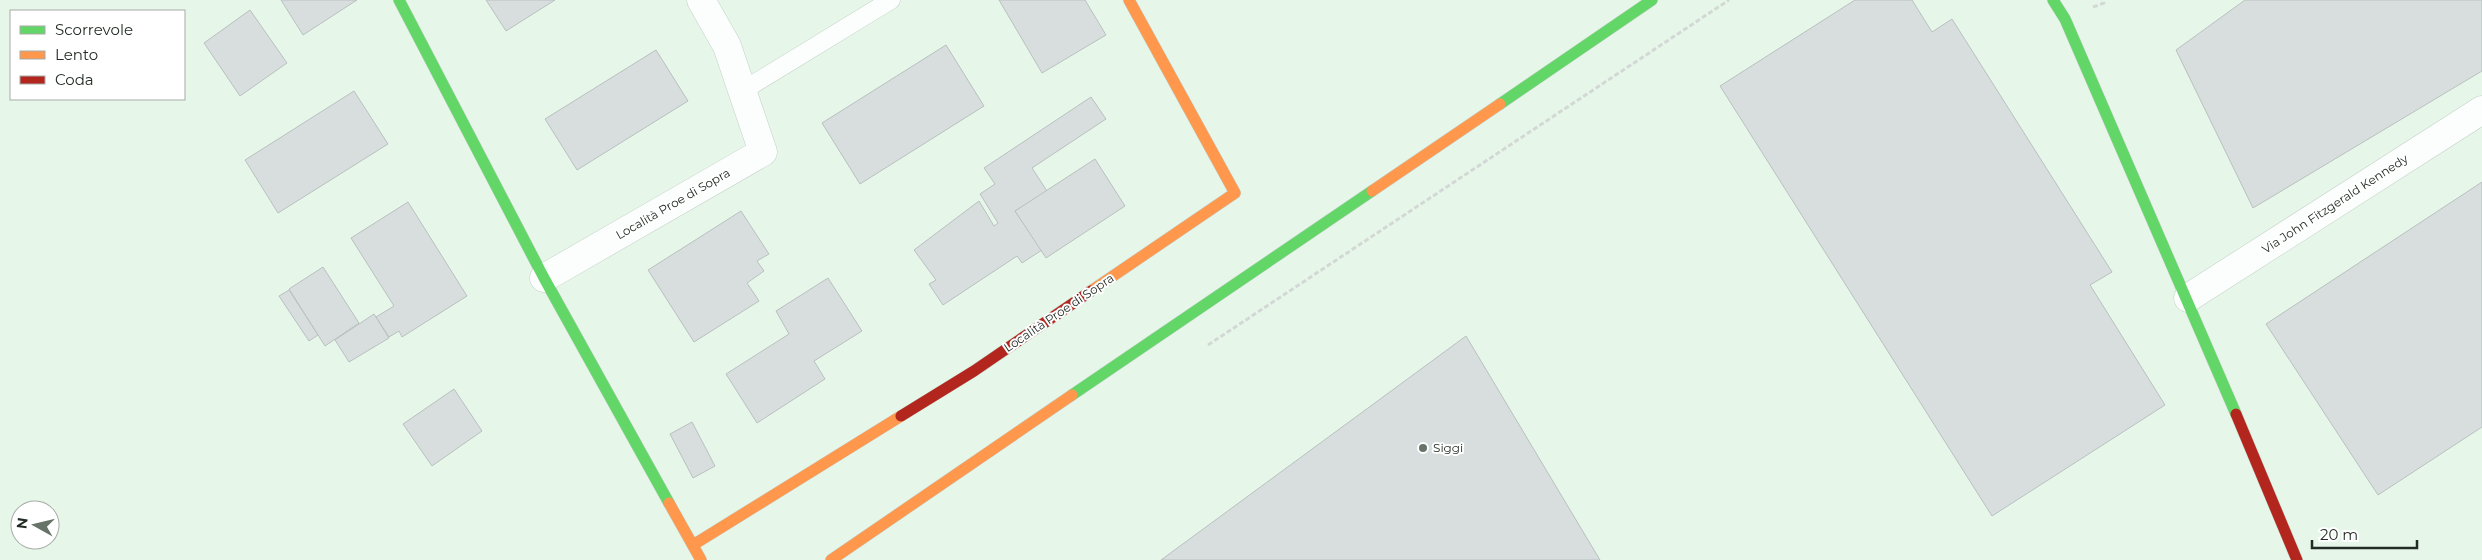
<svg xmlns="http://www.w3.org/2000/svg" width="2482" height="560" font-family="Montserrat,sans-serif">
	<style>
		.building { fill: #d7dedd; stroke: #b9c0c0 }
		.lines { fill: none; stroke-linecap: round; stroke-linejoin: round }
		.lane-casing { stroke: #c4d1c8; stroke-width: 19 }
		.street-casing { stroke: #c4d1c8; stroke-width: 29 }
		.fast-casing { stroke: #c4d1c8; stroke-width: 12 }
		.slow-casing { stroke: #c4d1c8; stroke-width: 12 }
		.jam-casing { stroke: #c4d1c8; stroke-width: 12 }
		.path { stroke: #d3d8d4; stroke-width: 3; stroke-dasharray: 5 2.5; stroke-linecap: butt }
		.lane { stroke: #fbfefc; stroke-width: 18 }
		.street { stroke: #fbfefc; stroke-width: 28 }
		.fast { stroke: #63d668; stroke-width: 11 }
		.slow { stroke: #ff974d; stroke-width: 11 }
		.jam { stroke: #b3261e; stroke-width: 11 }
		.poi-dot { fill: #677369; stroke: #fff; stroke-width: 2 }
		.labels { text-anchor: middle; stroke-width: 4; stroke-linejoin: round; paint-order: stroke }
		.street-label { font-size: 12px; fill: #222c24; stroke: #fff }
		.poi-label { font-size: 12px; fill: #222c24; stroke: #fff; text-anchor: start }
	</style>
	<rect width="100%" height="100%" fill="#e6f7ea"/>
	<g class="building">
		<polygon points="281,0 357,0 303,35"/>
		<polygon points="486,0 555,0 506,31"/>
		<polygon points="999,0 1085,0 1106,35 1042,73"/>
		<polygon points="1855,0 1912,0 1932,32 1952,19 2112,272 2090,285 2165,405 1992,516 1720,86"/>
		<polygon points="2245,0 2482,0 2482,71 2253,208 2176,50"/>
		<polygon points="250,10 287,63 240,96 204,43"/>
		<polygon points="946,45 984,106 860,184 822,123"/>
		<polygon points="656,50 688,101 577,170 545,119"/>
		<polygon points="354,91 388,144 278,213 245,160"/>
		<polygon points="1091,97 1106,119 1032,168 1047,191 1015,211 1042,250 1022,263 1017,256 943,305 929,284 936,280 914,250 979,201 994,226 998,223 980,194 995,184 984,168"/>
		<polygon points="1095,159 1125,206 1046,258 1015,211"/>
		<polygon points="2482,182 2482,427 2378,495 2266,324"/>
		<polygon points="408,202 467,296 402,337 399,331 389,337 376,317 394,306 351,238"/>
		<polygon points="741,211 769,254 757,261 764,271 747,283 759,301 694,342 648,270"/>
		<polygon points="323,267 359,323 325,346 289,289"/>
		<polygon points="828,278 862,331 814,361 825,379 757,423 726,374 789,334 776,311"/>
		<polygon points="289,290 318,335 309,341 279,296"/>
		<polygon points="374,314 389,338 349,362 335,340"/>
		<polygon points="1466,336 1600,560 1161,560"/>
		<polygon points="454,389 482,431 432,466 403,424"/>
		<polygon points="692,422 715,466 693,478 670,434"/>
	</g>
	<g class="lines">
		<defs>
			<polyline id="lane" points="742,91 891,0"/>
			<g id="street">
				<polyline points="544,278 763,152 727,46 701,0"/>
				<polyline points="2188,298 2482,110"/>
			</g>
			<g id="fast">
				<polyline points="399,0 544,278 669,503"/>
				<polyline points="2053,0 2065,19 2236,414"/>
				<polyline points="1500,104 1652,0"/>
				<polyline points="1072,395 1372,191"/>
			</g>
			<g id="slow">
				<polyline points="1372,191 1500,104"/>
				<polyline points="1091,291 1235,193 1129,0"/>
				<polyline points="669,503 701,560"/>
				<polyline points="693,545 901,416"/>
				<polyline points="831,560 1072,395"/>
			</g>
			<g id="jam">
				<polyline points="2236,414 2297,560"/>
				<polyline points="901,416 974,371 1091,291"/>
			</g>
		</defs>
		<use href="#lane" class="lane-casing"/>
		<use href="#street" class="street-casing"/>
		<use href="#fast" class="fast-casing"/>
		<use href="#slow" class="slow-casing"/>
		<use href="#jam" class="jam-casing"/>
		<g class="path">
			<polyline points="2093,7 2104,3 2102,0"/>
			<polyline points="1208,345 1729,0"/>
		</g>
		<use href="#lane" class="lane"/>
		<use href="#street" class="street"/>
		<use href="#fast" class="fast"/>
		<use href="#slow" class="slow"/>
		<use href="#jam" class="jam"/>
	</g>
	<circle class="poi-dot" cx="1423" cy="448" r="5"/>
	<g class="labels">
		<g class="street-label">
			<text transform="translate(673 204) rotate(-30)" y="4">Località Proe di Sopra</text>
			<text transform="translate(2335 204) rotate(-33)" y="4">Via John Fitzgerald Kennedy</text>
			<text transform="translate(1059 313) rotate(-34)" y="4">Località Proe di Sopra</text>
		</g>
		<g class="poi-label">
			<text x="1433" y="452">Siggi</text>
		</g>
	</g>
	<rect x="10" y="10" width="175" height="90" fill="#ffffff" stroke="#a7aba7"/>
	<rect x="20" y="26" width="25" height="8" fill="#63d668" stroke="#a7aba7"/>
	<text x="55" y="35" font-size="15" fill="#222c24">Scorrevole</text>
	<rect x="20" y="51" width="25" height="8" fill="#ff974d" stroke="#a7aba7"/>
	<text x="55" y="60" font-size="15" fill="#222c24">Lento</text>
	<rect x="20" y="76" width="25" height="8" fill="#b3261e" stroke="#a7aba7"/>
	<text x="55" y="85" font-size="15" fill="#222c24">Coda</text>
	<g transform="translate(35 525) rotate(278)"><circle r="24" fill="#ffffff" stroke="#a7aba7"/>
	<path d="M0-4L9 19L0 12L-9 19Z" fill="#677369"/>
	<text y="-8" font-size="14" font-weight="bold" text-anchor="middle" fill="#222c24">N</text>
	</g>
	<path d="M2312 540v8h105v-8" fill="none" stroke="#222c24" stroke-width="2.5"/>
	<text x="2320" y="540" font-size="15" fill="#222c24" stroke="#ffffff" stroke-width="4" paint-order="stroke">20 m</text>
</svg>
